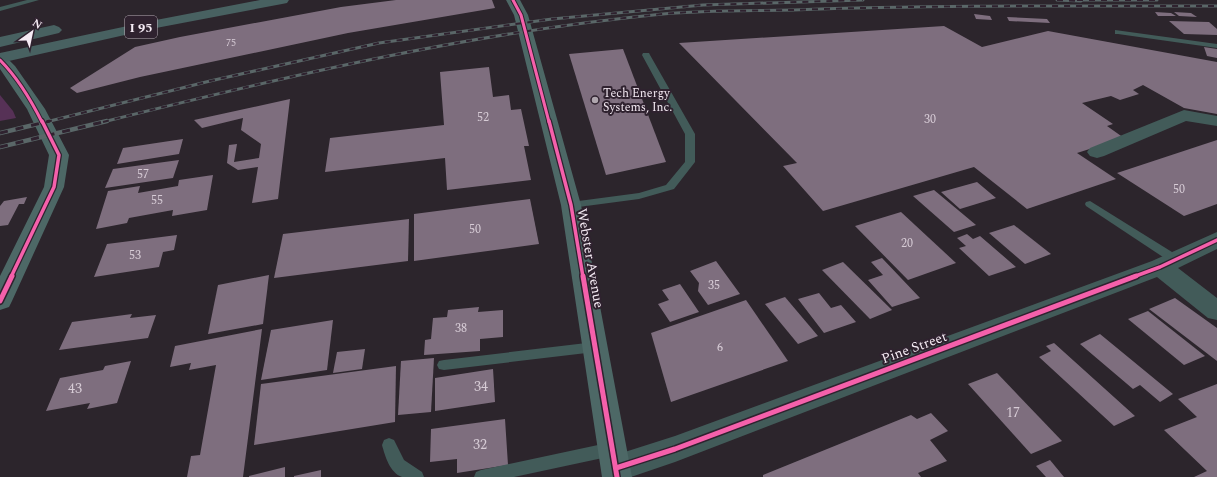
<svg xmlns="http://www.w3.org/2000/svg" width="1217" height="477" font-family="Spectral,serif">
	<style>
		.green { fill: #563156 }
		.building { fill: #7e6e7e }
		.lines { fill: none; stroke-linecap: round; stroke-linejoin: round }
		.lane { fill: #425b59; fill-rule: evenodd }
		.street { fill: #425b59; fill-rule: evenodd }
		.secondary { fill: #4d6866; fill-rule: evenodd }
		.highway { fill: #486161; fill-rule: evenodd }
		.rail-far1-casing { stroke: #5a6768; stroke-width: 3 }
		.rail-casing { stroke: #5a6768; stroke-width: 4.5 }
		.rail-far1 { stroke: #2f222f; stroke-width: 2; stroke-dasharray: 6; stroke-linecap: butt }
		.rail { stroke: #2f222f; stroke-width: 3; stroke-dasharray: 8; stroke-linecap: butt }
		.cycleway-far2-casing { stroke: #2f222f; stroke-width: 5 }
		.cycleway-far1-casing { stroke: #2f222f; stroke-width: 6 }
		.cycleway-casing { stroke: #2f222f; stroke-width: 8 }
		.cycleway-far2 { stroke: #f560ab; stroke-width: 3 }
		.cycleway-far1 { stroke: #f560ab; stroke-width: 3.5 }
		.cycleway { stroke: #f560ab; stroke-width: 5 }
		.poi-dot { fill: #afa6ae; stroke: #2f222f; stroke-width: 1.5 }
		.labels { text-anchor: middle; stroke-width: 4; stroke-linejoin: round; paint-order: stroke }
		.far-number-label { font-size: 10px; fill: #d7ccd6 }
		.far-poi-label { font-size: 12px; fill: #f5ebf4; stroke: #2f222f; text-anchor: start }
		.number-label { font-size: 12px; fill: #d7ccd6 }
		.shield { fill: #2f222f; stroke: #baafb9; stroke-width: 1 }
		.shield-label { font-size: 13px; font-weight: bold; fill: #f5ebf4 }
		.street-label { font-size: 14px; fill: #f5ebf4; stroke: #2f222f }
		.near-number-label { font-size: 14px; fill: #d7ccd6 }
	</style>
	<rect width="100%" height="100%" fill="#2c252c"/>
	<polygon class="green" points="0,95 13,111 16,118 0,121"/>
	<g class="building">
		<polygon points="396,0 492,0 495,8 348,33 140,77 77,93 70,88 135,47 180,37 341,7"/>
		<polygon points="1155,12 1171,13 1176,16 1158,16"/>
		<polygon points="1174,12 1191,13 1197,17 1179,16"/>
		<polygon points="974,14 990,16 992,20 976,19"/>
		<polygon points="1007,17 1047,19 1050,23 1009,21"/>
		<polygon points="1169,21 1209,22 1217,29 1217,35 1184,34"/>
		<polygon points="944,26 982,47 1048,31 1217,62 1217,114 1184,108 1143,85 1133,90 1139,94 1120,100 1111,96 1082,103 1113,124 1107,126 1124,138 1077,153 1116,179 1027,209 974,167 823,211 783,166 797,163 679,43"/>
		<polygon points="1204,47 1217,49 1217,58 1207,56"/>
		<polygon points="623,49 666,162 606,175 569,54"/>
		<polygon points="489,67 493,97 509,95 511,110 521,109 529,146 524,146 531,180 447,190 445,158 325,172 330,138 444,125 440,72"/>
		<polygon points="290,99 278,199 252,203 258,167 238,170 227,163 229,145 237,144 234,162 259,158 261,144 241,130 243,118 202,128 194,120"/>
		<polygon points="183,139 179,154 117,164 123,148"/>
		<polygon points="1217,140 1217,204 1184,216 1117,173"/>
		<polygon points="179,160 173,178 105,188 113,169"/>
		<polygon points="213,175 207,210 172,216 173,210 129,218 127,223 96,229 108,191 140,186 138,193 178,186 179,180"/>
		<polygon points="977,182 996,198 960,209 941,192"/>
		<polygon points="934,190 976,225 954,232 913,196"/>
		<polygon points="27,197 24,204 19,204 8,225 0,226 0,206 4,201"/>
		<polygon points="530,199 539,244 414,261 414,214"/>
		<polygon points="901,212 956,263 908,280 855,226"/>
		<polygon points="409,219 408,261 274,278 283,234"/>
		<polygon points="1014,225 1051,254 1025,264 989,233"/>
		<polygon points="967,234 973,239 980,236 1016,267 989,276 959,248 966,246 957,238"/>
		<polygon points="177,235 174,250 163,252 159,267 94,277 107,244"/>
		<polygon points="882,258 920,298 892,307 868,280 883,275 871,262"/>
		<polygon points="716,261 740,294 708,305 698,291 699,283 690,271"/>
		<polygon points="843,262 892,310 870,319 822,270"/>
		<polygon points="269,275 263,324 208,334 218,285"/>
		<polygon points="680,284 699,312 670,322 658,304 669,300 662,290"/>
		<polygon points="819,293 831,308 841,305 856,322 824,333 798,299"/>
		<polygon points="785,297 818,336 798,344 765,304"/>
		<polygon points="1175,298 1217,328 1217,361 1149,309"/>
		<polygon points="746,300 788,361 671,402 651,333"/>
		<polygon points="479,307 478,312 503,310 503,337 480,339 480,351 424,355 425,340 431,339 433,318 447,317 448,310"/>
		<polygon points="1148,311 1205,356 1184,365 1128,319"/>
		<polygon points="132,314 130,318 156,315 148,338 59,350 72,322"/>
		<polygon points="333,320 327,370 261,380 271,330"/>
		<polygon points="262,329 243,477 187,477 191,456 200,455 216,365 189,370 191,363 170,367 175,346"/>
		<polygon points="1100,334 1173,394 1160,402 1140,385 1133,389 1080,344"/>
		<polygon points="1054,343 1135,416 1114,426 1039,357 1051,351 1046,346"/>
		<polygon points="365,349 362,369 333,373 337,352"/>
		<polygon points="434,358 431,412 398,415 401,361"/>
		<polygon points="131,361 117,403 87,409 90,403 46,411 60,378 103,370 105,366"/>
		<polygon points="396,366 395,422 254,445 261,384"/>
		<polygon points="493,369 495,402 435,411 435,378"/>
		<polygon points="997,373 1062,441 1031,454 968,384"/>
		<polygon points="1217,384 1217,477 1194,477 1207,471 1164,430 1197,417 1178,399"/>
		<polygon points="931,413 948,431 930,440 947,461 918,473 921,477 763,477 763,475 911,415 917,419"/>
		<polygon points="505,419 508,465 457,473 457,459 430,462 431,429"/>
		<polygon points="1050,460 1064,477 1046,477 1036,466"/>
		<polygon points="285,467 285,477 249,477 249,476"/>
		<polygon points="321,470 321,477 294,477 294,476"/>
	</g>
	<g class="lines">
		<g class="lane">
			<polygon points="27,0 39,0 0,11 0,7"/>
			<polygon points="1115,30 1217,44 1217,48 1118,34 1115,34"/>
			<polygon points="643,53 649,53 650,55 695,134 695,162 674,189 639,199 571,208 567,207 566,205 567,203 571,202 639,193 666,185 685,162 685,134 642,55"/>
			<polygon points="1090,201 1180,257 1182,260 1180,263 1172,263 1086,206 1085,204 1086,202"/>
			<polygon points="595,342 600,343 601,347 600,351 595,352 444,370 439,369 437,365 439,361 444,360"/>
			<path d="M389 438 394 440 404 460 422 472 424 477C418 477 408 477 402 477 390 473 385 456 382 445L384 440Z"/>
			<polygon points="612,442 617,444 619,449 617,454 612,456 514,477 474,477 476,472 481,470"/>
		</g>
		<g class="street">
			<polygon points="1184,110 1217,116 1217,126 1186,121 1104,156 1097,158 1090,156 1087,152 1090,148"/>
			<polygon points="1217,232 1217,249 1178,268 1217,298 1217,320 1208,318 1157,277 675,462 631,477 605,477 601,468 606,458 675,436 1152,261"/>
		</g>
		<g class="secondary">
			<polygon points="506,0 520,0 528,15 581,205 632,477 602,477 561,205 514,15"/>
			<polygon points="0,55 6,57 15,66 45,109 69,155 64,187 12,301 9,307 0,310 0,276 44,187 49,155 27,109 0,69"/>
		</g>
		<g class="highway">
			<polygon points="260,0 289,0 287,3 282,4 156,28 0,63 0,53 156,20"/>
			<polygon points="54,25 59,27 62,30 59,33 0,47 0,37"/>
		</g>
		<defs>
			<g id="rail-far1">
				<polyline points="1057,0 1081,1"/>
				<polyline points="1077,0 1157,0"/>
				<polyline points="46,122 210,81 379,43 552,19 703,5 863,0"/>
				<path d="M103 122C287 76 474 32 663 14 706 10 750 11 793 10 934 5 1076 6 1217 6"/>
			</g>
			<g id="rail">
				<polyline points="0,133 50,121"/>
				<polyline points="0,147 107,121"/>
			</g>
		</defs>
		<use href="#rail-far1" class="rail-far1-casing"/>
		<use href="#rail" class="rail-casing"/>
		<use href="#rail-far1" class="rail-far1"/>
		<use href="#rail" class="rail"/>
		<defs>
			<g id="cycleway-far2">
				<polyline points="513,0 521,15 549,122"/>
				<path d="M0 60C17 77 31 100 42 122"/>
			</g>
			<g id="cycleway-far1">
				<polyline points="549,121 571,205 583,277"/>
				<polyline points="11,277 54,187 59,155 42,121"/>
				<polyline points="1133,277 1160,267 1217,240"/>
			</g>
			<g id="cycleway">
				<polyline points="583,276 617,477"/>
				<polyline points="0,301 12,276"/>
				<polyline points="616,468 675,449 1136,276"/>
			</g>
		</defs>
		<use href="#cycleway-far2" class="cycleway-far2-casing"/>
		<use href="#cycleway-far1" class="cycleway-far1-casing"/>
		<use href="#cycleway" class="cycleway-casing"/>
		<use href="#cycleway-far2" class="cycleway-far2"/>
		<use href="#cycleway-far1" class="cycleway-far1"/>
		<use href="#cycleway" class="cycleway"/>
	</g>
	<circle class="poi-dot" cx="595" cy="100" r="4"/>
	<g class="labels">
		<g class="far-number-label">
			<text x="231" y="46">75</text>
		</g>
		<g class="far-poi-label">
			<text x="603" y="97">Tech Energy<tspan x="603" dy="14">Systems, Inc.</tspan></text>
		</g>
		<g class="number-label">
			<text x="483" y="121">52</text>
			<text x="930" y="123">30</text>
			<text x="143" y="178">57</text>
			<text x="1179" y="193">50</text>
			<text x="157" y="204">55</text>
			<text x="475" y="233">50</text>
			<text x="907" y="247">20</text>
			<text x="135" y="259">53</text>
			<text x="714" y="289">35</text>
			<text x="461" y="332">38</text>
			<text x="720" y="351">6</text>
		</g>
		<rect class="shield" x="125" y="16" width="32" height="22" rx="3"/>
		<g class="shield-label">
			<text x="141" y="32">I 95</text>
		</g>
		<g class="street-label">
			<text transform="translate(591 258) rotate(80)" y="5">Webster Avenue</text>
			<text transform="translate(914 347) rotate(-20)" y="5">Pine Street</text>
		</g>
		<g class="near-number-label">
			<text x="481" y="391">34</text>
			<text x="75" y="393">43</text>
			<text x="1013" y="417">17</text>
			<text x="480" y="449">32</text>
		</g>
	</g>
	<g transform="translate(32 32) rotate(33)" stroke="#2f222f" stroke-width="3" paint-order="stroke">
	<path d="M0-3L7 15L0 10L-7 15Z" fill="#f5ebf4"/>
	<text y="-6" font-size="11" font-weight="bold" text-anchor="middle" fill="#f5ebf4">N</text>
	</g>
</svg>
